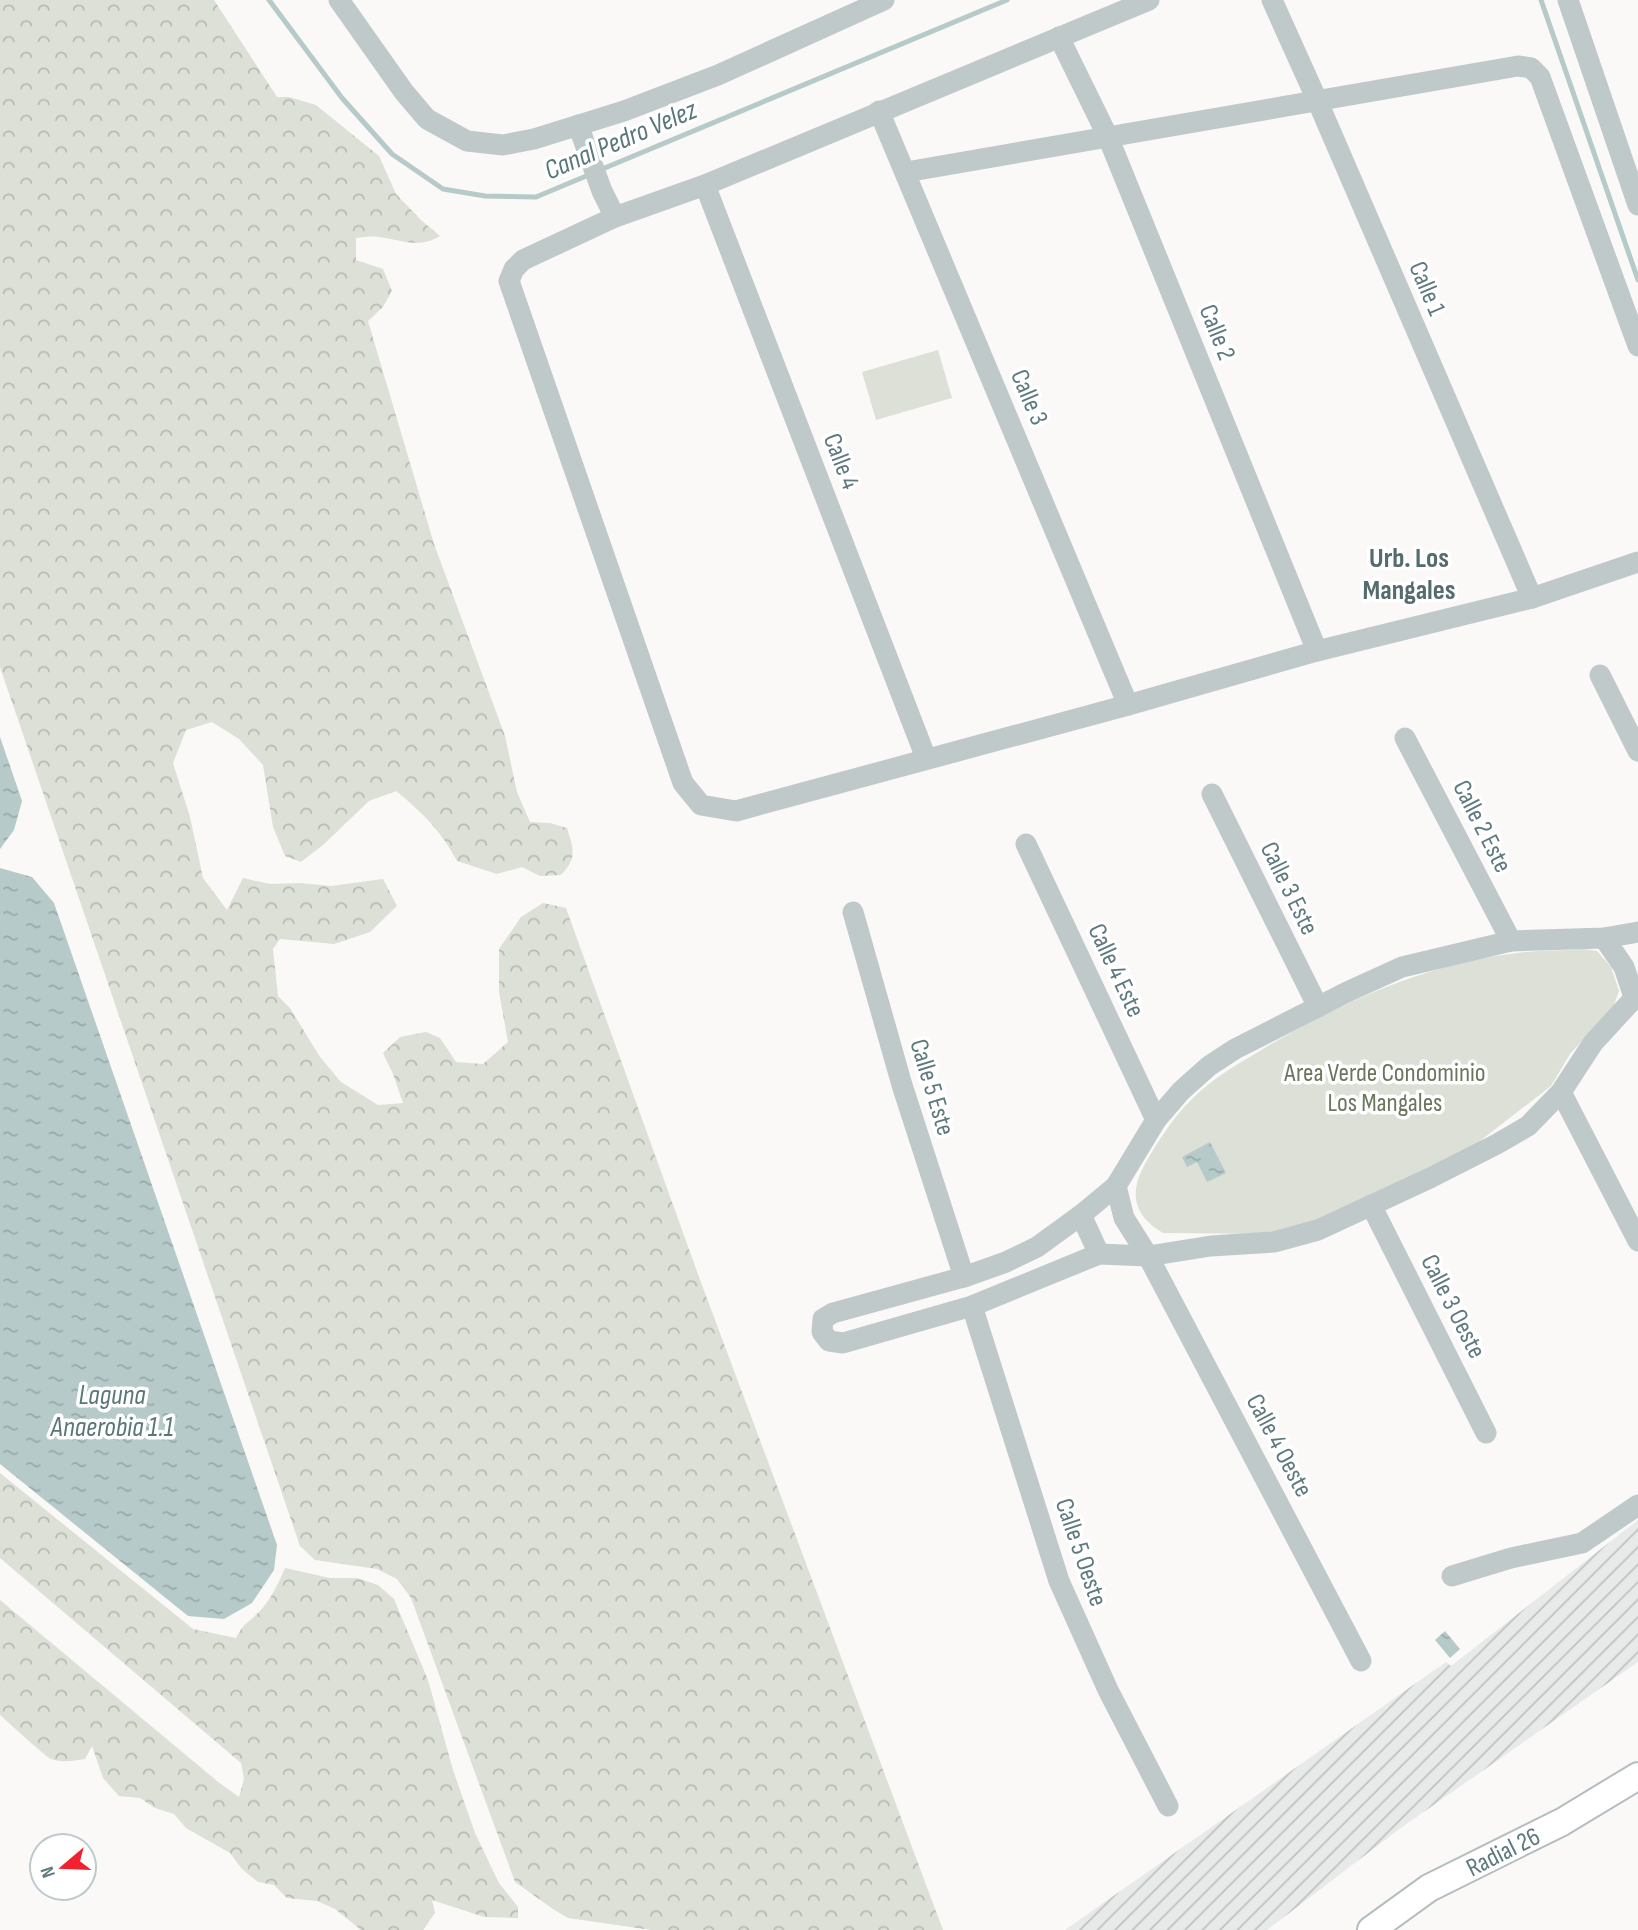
<svg xmlns="http://www.w3.org/2000/svg" width="1638" height="1930" font-family="'Sofia Sans Condensed',sans-serif">
	<style>
		.industrial { fill: url(#industrial-furrows) }
		.green { fill: #dce0d6 }
		.forest { fill: url(#forest-crowns) }
		.water { fill: url(#water-ripples) }
		.lines { fill: none; stroke-linecap: round; stroke-linejoin: round }
		.stream { stroke: #b6cac9; stroke-width: 5 }
		.major-casing { stroke: #b4bdbf; stroke-width: 30 }
		.minor { stroke: #c0c9ca; stroke-width: 21 }
		.major { stroke: #fff; stroke-width: 26 }
		.labels { text-anchor: middle; stroke-width: 7; stroke-linejoin: round; paint-order: stroke }
		.street-label { font-size: 26px; fill: #5e7a7f; stroke: #fff }
		.park-label { font-size: 26px; fill: #6a775e; stroke: #fff }
		.water-label { font-size: 28px; font-style: italic; fill: #587776; stroke: #fff }
		.neighbourhood-label { font-size: 28px; font-weight: bold; fill: #556c6f; stroke: #fff }
	</style>
	<defs>
		<pattern id="industrial-furrows" width="10" height="10" patternUnits="userSpaceOnUse" patternTransform="scale(1.75)"><rect width="10" height="10" fill="#e8e9e9"/><path d="M-1 1l2-2M0 10L10 0M9 11l2-2" fill="none" stroke="#bfc2c2"/></pattern>
		<pattern id="forest-crowns" width="20" height="18" patternUnits="userSpaceOnUse" patternTransform="scale(1.75)"><rect width="20" height="18" fill="#dce0d6"/><path d="M2 6a3 3 0 1 1 6 0M12 15a3 3 0 1 1 6 0" fill="none" stroke="#b6bbb3"/></pattern>
		<pattern id="water-ripples" width="26" height="14" patternUnits="userSpaceOnUse" patternTransform="scale(1.75)"><rect width="26" height="14" fill="#b6cac9"/><path d="M2 4q2-2 4 0t4 0M15 11q2-2 4 0t4 0" fill="none" stroke="#97a9a8"/></pattern>
	</defs>
	<rect width="100%" height="100%" fill="#faf9f8"/>
	<polygon class="industrial" points="1638,1520 1638,1662 1398,1830 1267,1930 1065,1930 1446,1662 1451,1666"/>
	<g class="green">
		<polygon points="938,350 952,398 876,420 862,372"/>
		<path d="M1584 949 1597 951 1611 967 1619 991 1614 1005 1570 1054 1551 1086 1476 1144 1320 1221 1273 1234 1163 1233C1132 1215 1129 1192 1146 1162 1159 1140 1174 1116 1193 1098 1212 1079 1236 1065 1258 1052 1335 1005 1420 966 1510 954 1534 950 1559 951 1584 949Z"/>
	</g>
	<g class="forest">
		<path d="M0 0H214L277 97H289L316 105 379 156 396 194 421 220 440 236C419 249 402 240 379 237 372 236 363 237 356 238V260L383 269 392 291 383 307 368 321 434 544 505 736 517 792 530 822 550 823 567 828C574 850 577 858 561 875L540 876 522 867 497 874 457 861C441 831 423 813 396 791L369 801 323 845 301 862 285 856 273 827 263 765 239 739 212 722 186 730 173 763 190 817 203 878 227 910 243 878 270 884 300 883 331 886 383 879 397 906 370 932 334 944 280 939 273 949 278 996 290 1008 320 1057 341 1082 378 1105 403 1103 393 1074 383 1053 400 1037 426 1032 440 1038 456 1062 483 1064 508 1042 499 992V949L521 917 543 903 566 908 699 1277 943 1930H651L568 1918 553 1909 515 1882 411 1598 397 1579 377 1569 315 1560 300 1546 0 667Z"/>
		<path d="M0 1473 193 1629 236 1638C245 1621 246 1625 258 1613 271 1600 278 1584 285 1568L330 1578H357L378 1585 394 1599 428 1680 453 1770 475 1833 499 1883 518 1907V1918L484 1917 432 1900 435 1913 423 1930H361L335 1909 317 1901 287 1898 274 1885 258 1882 242 1869 230 1853 186 1828 174 1814 155 1808 140 1798 119 1796 103 1778 92 1746 85 1759C74 1761 62 1763 51 1759 47 1758 7 1721 0 1715V1600L217 1781 239 1797 244 1779 241 1763 0 1558Z"/>
	</g>
	<g class="water">
		<polygon points="0,737 22,801 14,830 0,849"/>
		<polygon points="0,868 32,877 54,903 277,1545 274,1570 252,1603 224,1619 188,1616 0,1464"/>
		<polygon points="1210,1142 1226,1173 1207,1182 1197,1162 1187,1167 1182,1157"/>
		<polygon points="1445,1631 1460,1649 1450,1658 1435,1640"/>
	</g>
	<g class="lines">
		<g class="stream">
			<polyline points="269,0 342,98 392,154 443,189 485,196 536,197 591,174"/>
			<polyline points="1541,0 1638,280"/>
			<polyline points="600,170 1007,0"/>
		</g>
		<defs>
			<g id="major">
				<path id="s1" d="M1371 1930 1429 1888 1562 1822 1638 1776"/>
			</g>
		</defs>
		<use href="#major" class="major-casing"/>
		<g class="minor">
			<polyline points="339,0 404,92 427,119 467,141 503,145 534,139 624,111 718,75 884,0"/>
			<polyline points="1149,0 705,185 615,217 523,260 514,269 509,281 683,783 701,805 736,811 1128,705 1317,651 1532,598 1638,562"/>
			<polyline points="1272,0 1317,100 1532,598"/>
			<polyline points="1568,0 1638,205"/>
			<polyline points="1059,37 1108,137 1317,651"/>
			<polyline points="879,111 1128,705"/>
			<polyline points="578,125 602,191 615,217"/>
			<polyline points="906,172 1518,66 1531,68 1540,77 1638,346"/>
			<polyline points="705,185 926,758"/>
			<polyline points="1600,675 1638,751"/>
			<polyline points="1405,738 1511,941"/>
			<polyline points="1212,794 1318,1007"/>
			<polyline points="1026,844 1156,1120"/>
			<polyline points="853,912 902,1085 964,1277"/>
			<polyline points="1638,932 1604,938 1511,941 1402,967 1347,992 1235,1049 1209,1066 1181,1091 1156,1120 1116,1186 1081,1215 1037,1247 1006,1262 964,1277 833,1313 823,1319 822,1332 829,1341 843,1343 972,1306 1099,1254 1148,1256 1211,1246 1274,1242 1318,1230 1430,1178 1497,1144 1528,1126 1561,1092 1593,1043 1638,994"/>
			<polyline points="1604,938 1624,967 1634,997"/>
			<polyline points="1561,1092 1638,1241"/>
			<polyline points="1116,1186 1124,1218 1148,1256 1361,1661"/>
			<polyline points="1371,1205 1486,1433"/>
			<polyline points="1081,1215 1099,1254"/>
			<polyline points="972,1306 1059,1581 1108,1690 1168,1806"/>
			<polyline points="1452,1576 1511,1558 1582,1543 1638,1505"/>
		</g>
		<use href="#major" class="major"/>
	</g>
	<g class="labels">
		<g class="street-label">
			<text transform="translate(1428 288) rotate(67)" y="9">Calle 1</text>
			<text transform="translate(1218 332) rotate(68)" y="9">Calle 2</text>
			<text transform="translate(1030 397) rotate(67)" y="9">Calle 3</text>
			<text transform="translate(842 461) rotate(69)" y="9">Calle 4</text>
			<text transform="translate(1483 826) rotate(63)" y="9">Calle 2 Este</text>
			<text transform="translate(1290 888) rotate(64)" y="9">Calle 3 Este</text>
			<text transform="translate(1117 970) rotate(65)" y="9">Calle 4 Este</text>
			<text transform="translate(933 1087) rotate(73)" y="9">Calle 5 Este</text>
			<text transform="translate(1454 1306) rotate(63)" y="9">Calle 3 Oeste</text>
			<text transform="translate(1280 1445) rotate(62)" y="9">Calle 4 Oeste</text>
			<text transform="translate(1082 1552) rotate(71)" y="9">Calle 5 Oeste</text>
			<text dy="9" stroke="none"><textPath href="#s1" startOffset="154">Radial 26</textPath></text>
		</g>
		<g class="park-label">
			<text x="1385" y="1081">Area Verde Condominio<tspan x="1385" dy="30">Los Mangales</tspan></text>
		</g>
		<g class="water-label">
			<text transform="translate(620 139) rotate(-23)" y="10">Canal Pedro Velez</text>
			<text x="112" y="1404">Laguna<tspan x="112" dy="32">Anaerobia 1.1</tspan></text>
		</g>
		<g class="neighbourhood-label">
			<text x="1409" y="567">Urb. Los<tspan x="1409" dy="32">Mangales</tspan></text>
		</g>
	</g>
	<g transform="translate(63 1867) rotate(251)"><circle r="33" fill="#ffffff" stroke="#bfcacc" stroke-width="2"/>
	<path d="M0-5L12 26L0 18L-12 26Z" fill="#f1212f"/>
	<text y="-10" font-size="19" font-weight="bold" text-anchor="middle" fill="#5e7a7f">N</text>
	</g>
</svg>
